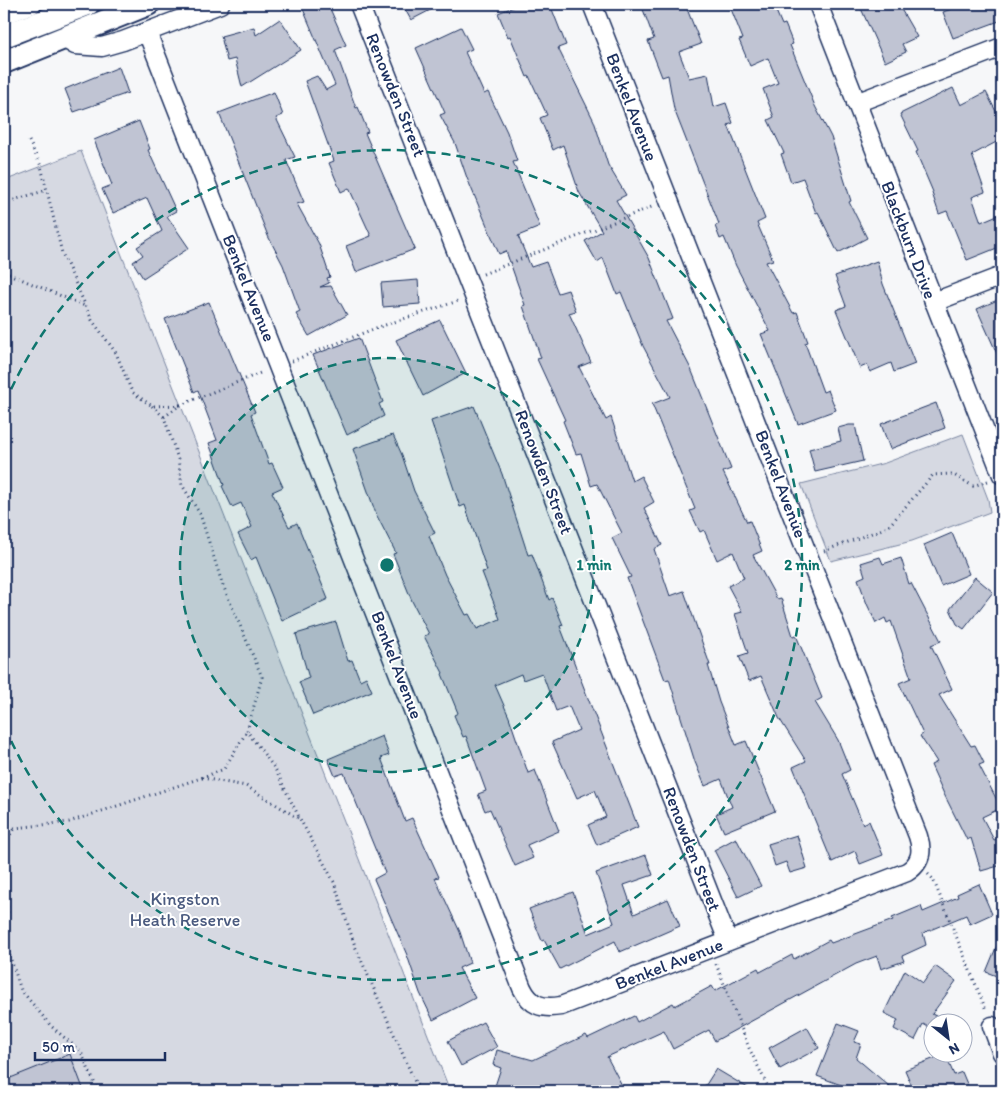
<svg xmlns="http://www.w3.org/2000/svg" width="1006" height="1095" font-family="Itim,sans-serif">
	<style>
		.green { fill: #d6d9e2; stroke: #7884a0 }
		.building { fill: #c0c4d3; stroke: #1b2f5e }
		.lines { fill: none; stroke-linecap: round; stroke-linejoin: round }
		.minor-casing { stroke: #1b2f5e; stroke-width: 21 }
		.major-casing { stroke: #1b2f5e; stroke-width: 26 }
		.path { stroke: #1b2f5e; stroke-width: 3; stroke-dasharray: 1 4; stroke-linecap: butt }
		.minor { stroke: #fff; stroke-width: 18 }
		.major { stroke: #fff; stroke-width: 22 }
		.ring { fill: none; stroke: #0f766e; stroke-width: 2.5; stroke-dasharray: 9 6 }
		.labels { text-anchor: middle; stroke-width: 4; stroke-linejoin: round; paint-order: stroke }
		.street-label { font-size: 18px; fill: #1b2f5e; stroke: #fff }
		.park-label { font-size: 18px; fill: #4a5a7f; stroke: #fff }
		.centre { fill: #0f766e; stroke: #fff; stroke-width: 2.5 }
		.ring-label { font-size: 15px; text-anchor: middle; font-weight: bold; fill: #0f766e; stroke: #fff; stroke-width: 4; stroke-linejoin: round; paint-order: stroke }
	</style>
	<rect width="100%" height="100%" fill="#f6f7f9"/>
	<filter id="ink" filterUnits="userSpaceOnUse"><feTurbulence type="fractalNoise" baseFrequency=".02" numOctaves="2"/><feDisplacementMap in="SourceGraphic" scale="10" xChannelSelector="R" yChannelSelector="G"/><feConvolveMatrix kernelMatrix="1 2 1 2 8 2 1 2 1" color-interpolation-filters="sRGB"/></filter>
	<g filter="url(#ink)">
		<g class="green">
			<polygon points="81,151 450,1091 4,1091 4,181"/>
			<polygon points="963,434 988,499 990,512 912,541 831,561 801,484 885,463"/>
		</g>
		<g class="building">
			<polygon points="315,4 328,4 346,45 335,50 356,108 358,107 368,132 365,133 415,249 356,272 346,246 371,236 349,188 341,192 329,163 334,161 305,81 317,76 326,90 335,85 303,9"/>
			<polygon points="402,4 442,4 411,20"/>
			<polygon points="521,4 550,4 555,17 566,45 558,48 594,121 608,165 626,195 616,200 649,258 673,319 666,321 691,369 731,469 723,472 747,522 750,521 762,551 753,555 777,599 781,598 793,636 796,635 822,698 815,702 838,740 850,770 842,774 863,824 869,821 883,855 860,864 855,851 832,862 793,767 806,761 779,718 761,676 749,681 739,656 748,653 735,614 742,612 728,586 744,578 733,552 717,560 704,530 700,532 690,511 695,509 652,404 670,397 643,346 621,292 617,294 603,258 597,262 585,241 602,231 579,192 563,145 553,150 540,118 547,115 529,76 527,77 510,36 508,37 498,13"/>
			<polygon points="641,4 685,4 701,44 679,52 689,78 708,74 714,107 726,103 733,123 728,125 765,219 757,223 773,260 766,262 793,313 797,312 808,342 805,343 823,392 828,390 836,410 798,424 761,334 770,331 736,266 724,237 720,239 715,226 719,224 674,109 668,75 662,77 648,41 654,39"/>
			<polygon points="729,4 773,4 782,25 785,24 793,44 790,45 815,106 831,137 851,201 849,202 867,238 838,253 818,212 816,213 803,178 791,182 781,154 784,153 768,120 774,117 763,89 778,83 768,58 750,66 739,40 743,39"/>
			<polygon points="859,4 898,4 917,37 902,44 906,52 885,62"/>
			<polygon points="965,4 1002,4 1002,20 953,38 943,12"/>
			<polygon points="280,19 301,50 242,87 235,59 227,61 221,36 254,27 256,35"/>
			<polygon points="461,27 472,49 465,52 484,94 488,92 507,132 517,161 513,162 540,227 518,236 531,267 546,262 558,293 568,290 576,311 569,313 591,362 579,367 606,420 611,417 632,481 641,476 654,502 644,508 662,545 654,549 670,596 684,591 710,665 708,665 719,702 736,745 746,741 775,811 724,832 716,814 732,807 721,779 705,786 695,762 669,679 665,680 627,578 631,577 612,538 622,533 597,484 591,486 581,453 576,454 563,421 565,420 537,359 541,358 523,306 525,305 506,251 499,254 467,178 455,143 440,115 445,113 416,48"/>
			<polygon points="119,67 128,93 74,112 65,89"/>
			<polygon points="953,88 961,105 986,92 1002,123 1002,139 972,155 985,192 972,197 981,222 1002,213 1002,246 967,260 947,211 939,214 932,193 933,192 916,152 918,151 900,114"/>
			<polygon points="274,92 283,115 276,118 295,157 286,160 304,202 297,204 319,244 330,277 327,278 329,283 320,287 331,286 347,315 309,336 296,314 300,312 283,265 268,236 219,113"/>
			<polygon points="139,121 150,149 148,150 176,211 167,216 189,248 143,278 133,262 143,255 137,247 162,231 147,198 113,213 102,189 112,185 94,140"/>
			<polygon points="877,261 883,284 915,364 894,372 891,363 870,372 867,365 860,368 836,310 846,306 835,276"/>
			<polygon points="418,280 420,304 383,307 381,283"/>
			<polygon points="1002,298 1002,365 977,309"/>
			<polygon points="209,302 255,412 251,414 269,464 272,463 283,487 272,492 289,527 297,523 328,599 282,621 256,557 251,560 238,534 252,527 241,503 232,507 222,486 224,485 209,443 217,440 198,390 194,392 165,319"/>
			<polygon points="440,320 466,373 423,396 396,340"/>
			<polygon points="359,338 383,402 379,404 384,416 347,435 313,355"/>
			<polygon points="936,403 945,428 890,449 881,424"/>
			<polygon points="474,406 502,474 528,555 532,554 549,600 552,598 563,625 560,626 638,827 597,845 588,825 606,817 595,790 577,798 552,742 579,730 569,706 556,711 542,673 523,680 521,674 495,685 509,717 528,773 535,770 559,831 527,845 533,858 515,866 490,809 485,811 478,794 486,791 466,736 463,737 454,715 458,713 442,674 443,673 424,636 429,634 412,601 393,554 396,553 376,514 353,449 393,435 402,455 414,491 435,533 429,536 445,575 466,615 469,614 477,629 500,619 482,572 487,571 465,505 460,507 431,421"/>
			<polygon points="849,425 855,425 863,461 815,472 809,449 841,441 838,428"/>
			<polygon points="952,533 969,574 941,586 924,545"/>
			<polygon points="880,557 883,564 901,558 909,584 911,583 941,641 931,645 952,689 939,695 971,746 975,745 984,763 979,765 1001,808 982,817 994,840 1002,837 1002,865 981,871 971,838 967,840 944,794 931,765 937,762 920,736 923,734 899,683 911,678 891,621 887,623 885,618 876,623 867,604 858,579 865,576 861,563"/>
			<polygon points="975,577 993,592 964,629 957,624 950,609"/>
			<polygon points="336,622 348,661 352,660 360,680 366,677 372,691 313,715 299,682 309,678 296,634"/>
			<polygon points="382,736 389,755 381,758 405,821 412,818 439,877 435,878 460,932 470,963 459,968 475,998 433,1020 420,993 407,955 374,879 385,873 344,773 335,776 328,759"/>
			<polygon points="797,835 807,868 790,873 786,862 775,866 768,844"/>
			<polygon points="736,838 761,886 738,897 714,850"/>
			<polygon points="646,855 653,875 624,885 634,914 668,899 680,926 620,952 615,941 560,969 544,940 542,941 529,909 573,892 588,934 614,923 596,873"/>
			<polygon points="979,884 992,914 970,924 966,915 923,933 926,945 902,956 904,961 881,969 877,956 856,964 715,1041 709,1030 673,1049 664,1031 607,1057 625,1091 513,1091 495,1086 501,1068 493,1065 497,1050 533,1060 586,1035 588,1038 634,1016 637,1022 673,1003 675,1006 712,986 715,991 758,968 760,972 792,955 794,959 829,940 831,943 893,920 892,918 921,906 923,912 958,897 957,894"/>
			<polygon points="1002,933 1002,978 986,972"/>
			<polygon points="935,966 956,981 932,1014 938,1017 932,1029 923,1024 915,1040 894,1029 898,1020 884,1013 905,970 923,983"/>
			<polygon points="483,1022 497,1047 461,1066 448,1041"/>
			<polygon points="838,1023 859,1031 854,1042 861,1044 856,1058 895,1091 857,1091 817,1076"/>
			<polygon points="807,1027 819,1048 780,1069 769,1048"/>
			<polygon points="70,1054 84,1091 13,1091 8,1079"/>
			<polygon points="945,1054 954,1075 962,1072 970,1091 914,1091 905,1070"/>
			<polygon points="716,1069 753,1091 702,1091"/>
		</g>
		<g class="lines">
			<defs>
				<g id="minor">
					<polyline points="359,4 728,941"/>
					<polyline points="818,4 1002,475"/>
					<polyline points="4,15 32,4"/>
					<path d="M147 32 522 988C531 1006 542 1009 561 1006L907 872C921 863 923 851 918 836L592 4"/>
					<polyline points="62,37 75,45 102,47 123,41 220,4"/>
					<polyline points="856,103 1002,47"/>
					<polyline points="934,302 1002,276"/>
					<polyline points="992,1026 1002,1053"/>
				</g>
				<g id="major">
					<polyline points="4,36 88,4"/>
					<polyline points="4,62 148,4"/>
				</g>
			</defs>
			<use href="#minor" class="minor-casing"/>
			<use href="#major" class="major-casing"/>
			<g class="path">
				<polyline points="29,141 41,166 62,253 92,320 116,353 132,392 152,406 180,405 164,417 178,459 182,485 200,514 222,583 262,677 247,731 275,769 300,819 334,882 355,946 419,1091"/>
				<polyline points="4,203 47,190"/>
				<polyline points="4,272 85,306"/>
				<polyline points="483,274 654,206"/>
				<polyline points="292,361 376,328 458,301"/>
				<polyline points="180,405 263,372"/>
				<polyline points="152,406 164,417"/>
				<polyline points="824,551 888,527 933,475 952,474 973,486 988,481"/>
				<polyline points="202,778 246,786 298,818"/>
				<polyline points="4,827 15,828 69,822 201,778 224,769 247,731"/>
				<polyline points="4,842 15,829"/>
				<polyline points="928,874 933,879 986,1010"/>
				<polyline points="4,892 8,910 4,938 21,990 51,1026 81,1052 98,1091"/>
				<polyline points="716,964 749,1048 770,1091"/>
			</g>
			<use href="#minor" class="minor"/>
			<use href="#major" class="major"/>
		</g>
	</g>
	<circle cx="387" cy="565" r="207" fill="#0f766e" fill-opacity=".12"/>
	<g class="ring">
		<circle cx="387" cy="565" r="207"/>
		<path d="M5 403A415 415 0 1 1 5 727"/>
	</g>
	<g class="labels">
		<g class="street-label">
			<text transform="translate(396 95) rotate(68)" y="6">Renowden Street</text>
			<text transform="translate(632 107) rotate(69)" y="6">Benkel Avenue</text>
			<text transform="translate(909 240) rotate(69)" y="6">Blackburn Drive</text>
			<text transform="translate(249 288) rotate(68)" y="6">Benkel Avenue</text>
			<text transform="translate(544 472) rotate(69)" y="6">Renowden Street</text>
			<text transform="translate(781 484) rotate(69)" y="6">Benkel Avenue</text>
			<text transform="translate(397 665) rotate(69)" y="6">Benkel Avenue</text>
			<text transform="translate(692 849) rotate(69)" y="6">Renowden Street</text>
			<text transform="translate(669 964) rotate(-21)" y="6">Benkel Avenue</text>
		</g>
		<g class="park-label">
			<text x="185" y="905">Kingston<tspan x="185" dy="21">Heath Reserve</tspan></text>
		</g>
	</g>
	<circle cx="387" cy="565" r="8" class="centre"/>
	<g class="ring-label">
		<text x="594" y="570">1 min</text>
		<text x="802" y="570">2 min</text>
	</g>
	<rect width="1006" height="1095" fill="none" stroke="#fff" stroke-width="20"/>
	<rect x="10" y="10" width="986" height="1075" fill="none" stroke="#1b2f5e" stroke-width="2" filter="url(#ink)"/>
	<g transform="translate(948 1038) rotate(150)"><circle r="24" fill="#ffffff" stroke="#a4acbf"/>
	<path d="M0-4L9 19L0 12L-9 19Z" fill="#1b2f5e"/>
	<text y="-8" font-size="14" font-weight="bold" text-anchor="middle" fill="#1b2f5e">N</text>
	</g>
	<path d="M35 1052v8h130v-8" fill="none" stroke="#1b2f5e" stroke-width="2.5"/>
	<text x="42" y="1052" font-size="15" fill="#1b2f5e" stroke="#ffffff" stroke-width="4" paint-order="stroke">50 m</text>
</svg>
